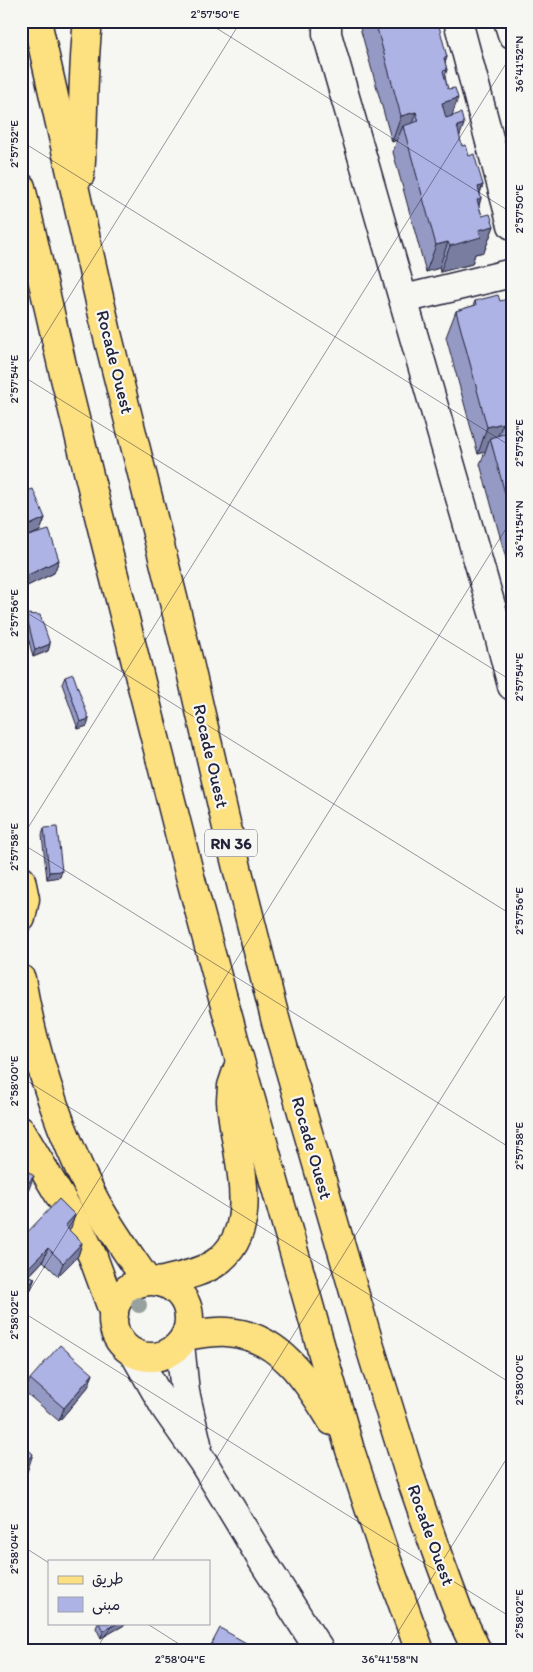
<svg xmlns="http://www.w3.org/2000/svg" width="533" height="1672" font-family="Itim,'Playpen Sans Arabic',sans-serif">
	<style>
		.lines { fill: none; stroke-linecap: round; stroke-linejoin: round }
		.minor-casing { stroke: #22223b; stroke-width: 31 }
		.major-casing { stroke: #22223b; stroke-width: 31 }
		.highway-casing { stroke: #22223b; stroke-width: 31 }
		.minor { stroke: #f6f6f2; stroke-width: 28 }
		.major { stroke: #fde080; stroke-width: 28 }
		.highway { stroke: #fde080; stroke-width: 28 }
		.tree { fill: #96a1a0 }
		.wall { fill: #959ac4; stroke: #22223b }
		.shaded-wall { fill: #797da0; stroke: #22223b }
		.building { fill: #adb3e4; stroke: #22223b }
		.ticks { fill: none; stroke: #22223b; stroke-width: 1; stroke-opacity: 0.45 }
		.labels { text-anchor: middle; stroke-width: 4.5; stroke-linejoin: round; paint-order: stroke }
		.shield { fill: #f6f6f2; stroke: #626272; stroke-width: 1 }
		.shield-label { font-size: 16px; font-weight: bold; fill: #22223b }
		.street-label { font-size: 18px; fill: #22223b; stroke: #f6f6f2 }
		.neatline { fill: none; stroke: #22223b; stroke-width: 2 }
		.ticks-label { font-size: 12px; text-anchor: middle; fill: #22223b }
	</style>
	<rect width="100%" height="100%" fill="#f6f6f2"/>
	<filter id="ink" filterUnits="userSpaceOnUse"><feTurbulence type="fractalNoise" baseFrequency=".02" numOctaves="2"/><feDisplacementMap in="SourceGraphic" scale="10" xChannelSelector="R" yChannelSelector="G"/><feConvolveMatrix kernelMatrix="1 2 1 2 8 2 1 2 1" color-interpolation-filters="sRGB"/></filter>
	<g filter="url(#ink)">
		<g class="lines">
			<defs>
				<g id="minor">
					<polyline points="327,21 327,34 494,616 512,686"/>
					<polyline points="458,21 512,225"/>
					<polyline points="508,21 512,34"/>
					<polyline points="404,299 512,273"/>
					<polyline points="180,1344 185,1392 197,1444"/>
					<polyline points="134,1353 166,1409 203,1462 264,1563 320,1651"/>
				</g>
				<g id="major">
					<polyline points="21,880 25,899 21,918"/>
					<path d="M21 979C34 1054 58 1127 92 1195 107 1225 128 1253 147 1281"/>
					<polyline points="21,1131 80,1230 93,1257 114,1314"/>
					<circle cx="151" cy="1319" r="38"/>
				</g>
				<g id="highway">
					<polyline points="37,21 107,333 186,650 229,836 276,1022 370,1347 409,1473 436,1551 459,1613 477,1651"/>
					<path d="M80 175C84 124 82 72 88 21"/>
					<polyline points="21,187 64,374 105,540 191,880 240,1061 350,1450 382,1547 420,1651"/>
					<path d="M160 1282C178 1277 198 1274 214 1264 267 1230 233 1149 231 1100L232 1086 239 1065"/>
					<path d="M185 1336C199 1334 213 1331 227 1332 279 1335 308 1381 332 1421"/>
				</g>
			</defs>
			<use href="#minor" class="minor-casing"/>
			<use href="#major" class="major-casing"/>
			<use href="#highway" class="highway-casing"/>
			<use href="#minor" class="minor"/>
			<use href="#major" class="major"/>
			<use href="#highway" class="highway"/>
		</g>
		<circle class="tree" cx="139" cy="1305" r="8"/>
		<g class="wall">
			<polygon points="360,21 434,21 435,27 447,57 445,63 447,70 445,76 452,116 464,124 459,136 462,146 469,156 483,185 480,193 481,198 479,206 482,216 494,226 484,252 475,254 472,264 440,272 439,268 426,272 393,152 397,140 392,142 359,24"/>
			<polygon points="475,301 500,301 511,320 512,324 512,580 480,464 485,452 478,454 446,337 456,311 473,306"/>
			<polygon points="21,493 45,518 40,531 31,535 59,560 54,573 23,588 21,583"/>
			<polygon points="26,614 50,644 48,651 33,657 24,621"/>
			<polygon points="65,677 89,719 87,726 78,729 62,684"/>
			<polygon points="44,828 60,877 47,879 42,835"/>
			<polygon points="71,1228 69,1230 82,1243 78,1256 58,1276 43,1261 29,1276 35,1278 30,1291 21,1303 21,1239"/>
			<polygon points="93,1374 88,1387 59,1421 25,1392 30,1379"/>
			<polygon points="98,1623 128,1623 101,1638 96,1628"/>
		</g>
		<g class="shaded-wall">
			<polygon points="447,57 438,83 444,58"/>
			<polygon points="458,98 449,124 433,129 442,103"/>
			<polygon points="416,112 407,138 403,126 397,140 392,142 401,116"/>
			<polygon points="464,124 455,150 457,126"/>
			<polygon points="483,185 477,199 481,198 472,224 478,187"/>
			<polygon points="494,226 484,252 475,254 472,264 440,272 450,246 479,230"/>
			<polygon points="448,242 439,268 426,272 436,245"/>
			<polygon points="512,309 512,317 506,335 508,311"/>
			<polygon points="503,423 493,449 490,438 485,452 478,454 487,427"/>
			<polygon points="45,518 40,531 21,540 21,529"/>
			<polygon points="59,560 54,573 23,588 28,575"/>
			<polygon points="50,644 48,651 33,657 35,650"/>
			<polygon points="89,719 87,726 78,729 80,722"/>
			<polygon points="62,871 60,877 47,879 49,872"/>
			<polygon points="34,1176 27,1194 21,1202 21,1192"/>
			<polygon points="75,1215 71,1228 60,1239 65,1226"/>
			<polygon points="82,1243 78,1256 58,1276 63,1263"/>
			<polygon points="48,1248 43,1261 25,1280 29,1267"/>
			<polygon points="35,1278 30,1291 21,1303 21,1296"/>
			<polygon points="93,1374 88,1387 59,1421 64,1408"/>
			<polygon points="33,1454 27,1472 21,1478 21,1467"/>
			<polygon points="118,1623 128,1623 101,1638 103,1631"/>
		</g>
		<g class="building">
			<polygon points="375,21 434,21 435,27 439,26 447,57 444,58 447,70 443,71 448,89 455,88 458,98 442,103 446,118 461,113 464,124 457,126 462,146 466,145 469,156 474,154 483,185 478,187 481,198 477,200 482,216 490,214 494,226 479,230 481,237 450,246 448,242 436,245 403,126 419,121 416,112 401,116"/>
			<polygon points="498,295 500,301 512,298 512,309 508,311 512,324 512,519 490,438 506,433 503,423 487,427 456,311 476,305 475,301"/>
			<polygon points="33,489 45,518 21,529 21,493"/>
			<polygon points="49,530 59,560 28,575 21,558 21,538"/>
			<polygon points="26,614 40,615 50,644 35,650"/>
			<polygon points="73,674 89,719 80,722 65,677"/>
			<polygon points="57,827 62,871 49,872 44,828"/>
			<polygon points="21,1166 34,1176 21,1192"/>
			<polygon points="59,1199 75,1215 65,1226 82,1243 63,1263 48,1248 29,1267 21,1259 21,1239"/>
			<polygon points="21,1273 35,1278 21,1296"/>
			<polygon points="60,1345 93,1374 64,1408 30,1379"/>
			<polygon points="21,1443 33,1454 21,1467"/>
			<polygon points="99,1623 118,1623 103,1631"/>
			<polygon points="220,1628 260,1651 208,1651"/>
		</g>
	</g>
	<path class="ticks" d="M205 21 512 213M21 141 512 447M21 374 241 21M21 375 512 681M21 609 512 915M21 839 512 54M21 843 512 1149M21 1077 512 1384M21 1304 512 519M21 1311 512 1618M21 1545 49 1563M152 1561 512 985M146 1623 190 1651M95 1651 113 1623M386 1651 512 1450"/>
	<g class="labels">
		<rect class="shield" x="205" y="829.5" width="52" height="27" rx="4"/>
		<g class="shield-label">
			<text x="231" y="849">RN 36</text>
		</g>
		<g class="street-label">
			<text transform="translate(115 362) rotate(76)" y="6">Rocade Ouest</text>
			<text transform="translate(211 756) rotate(77)" y="6">Rocade Ouest</text>
			<text transform="translate(312 1148) rotate(74)" y="6">Rocade Ouest</text>
			<text transform="translate(431 1535) rotate(70)" y="6">Rocade Ouest</text>
		</g>
	</g>
	<rect width="533" height="1672" fill="none" stroke="#f6f6f2" stroke-width="55"/>
	<rect x="48" y="1560" width="162" height="65" fill="#f6f6f2" stroke="#a1a1a9"/>
	<rect x="58" y="1576" width="25" height="8" fill="#fde080" stroke="#a1a1a9"/>
	<text x="92" y="1584" font-size="15" fill="#22223b">طريق</text>
	<rect x="58" y="1597" width="25" height="15" fill="#adb3e4" stroke="#a1a1a9"/>
	<text x="92" y="1610" font-size="15" fill="#22223b">مبنى</text>
	<rect x="28" y="28" width="478" height="1616" class="neatline"/>
	<g class="ticks-label">
		<text x="215" y="18">2°57'50"E</text>
		<text transform="translate(519 64) rotate(-90)" y="4">36°41'52"N</text>
		<text transform="translate(14 144) rotate(-90)" y="4">2°57'52"E</text>
		<text transform="translate(519 209) rotate(-90)" y="4">2°57'50"E</text>
		<text transform="translate(14 379) rotate(-90)" y="4">2°57'54"E</text>
		<text transform="translate(519 443) rotate(-90)" y="4">2°57'52"E</text>
		<text transform="translate(519 529) rotate(-90)" y="4">36°41'54"N</text>
		<text transform="translate(14 613) rotate(-90)" y="4">2°57'56"E</text>
		<text transform="translate(519 677) rotate(-90)" y="4">2°57'54"E</text>
		<text transform="translate(14 847) rotate(-90)" y="4">2°57'58"E</text>
		<text transform="translate(519 911) rotate(-90)" y="4">2°57'56"E</text>
		<text transform="translate(14 1081) rotate(-90)" y="4">2°58'00"E</text>
		<text transform="translate(519 1146) rotate(-90)" y="4">2°57'58"E</text>
		<text transform="translate(14 1315) rotate(-90)" y="4">2°58'02"E</text>
		<text transform="translate(519 1380) rotate(-90)" y="4">2°58'00"E</text>
		<text transform="translate(14 1549) rotate(-90)" y="4">2°58'04"E</text>
		<text transform="translate(519 1614) rotate(-90)" y="4">2°58'02"E</text>
		<text x="180" y="1663">2°58'04"E</text>
		<text x="390" y="1663">36°41'58"N</text>
	</g>
</svg>
